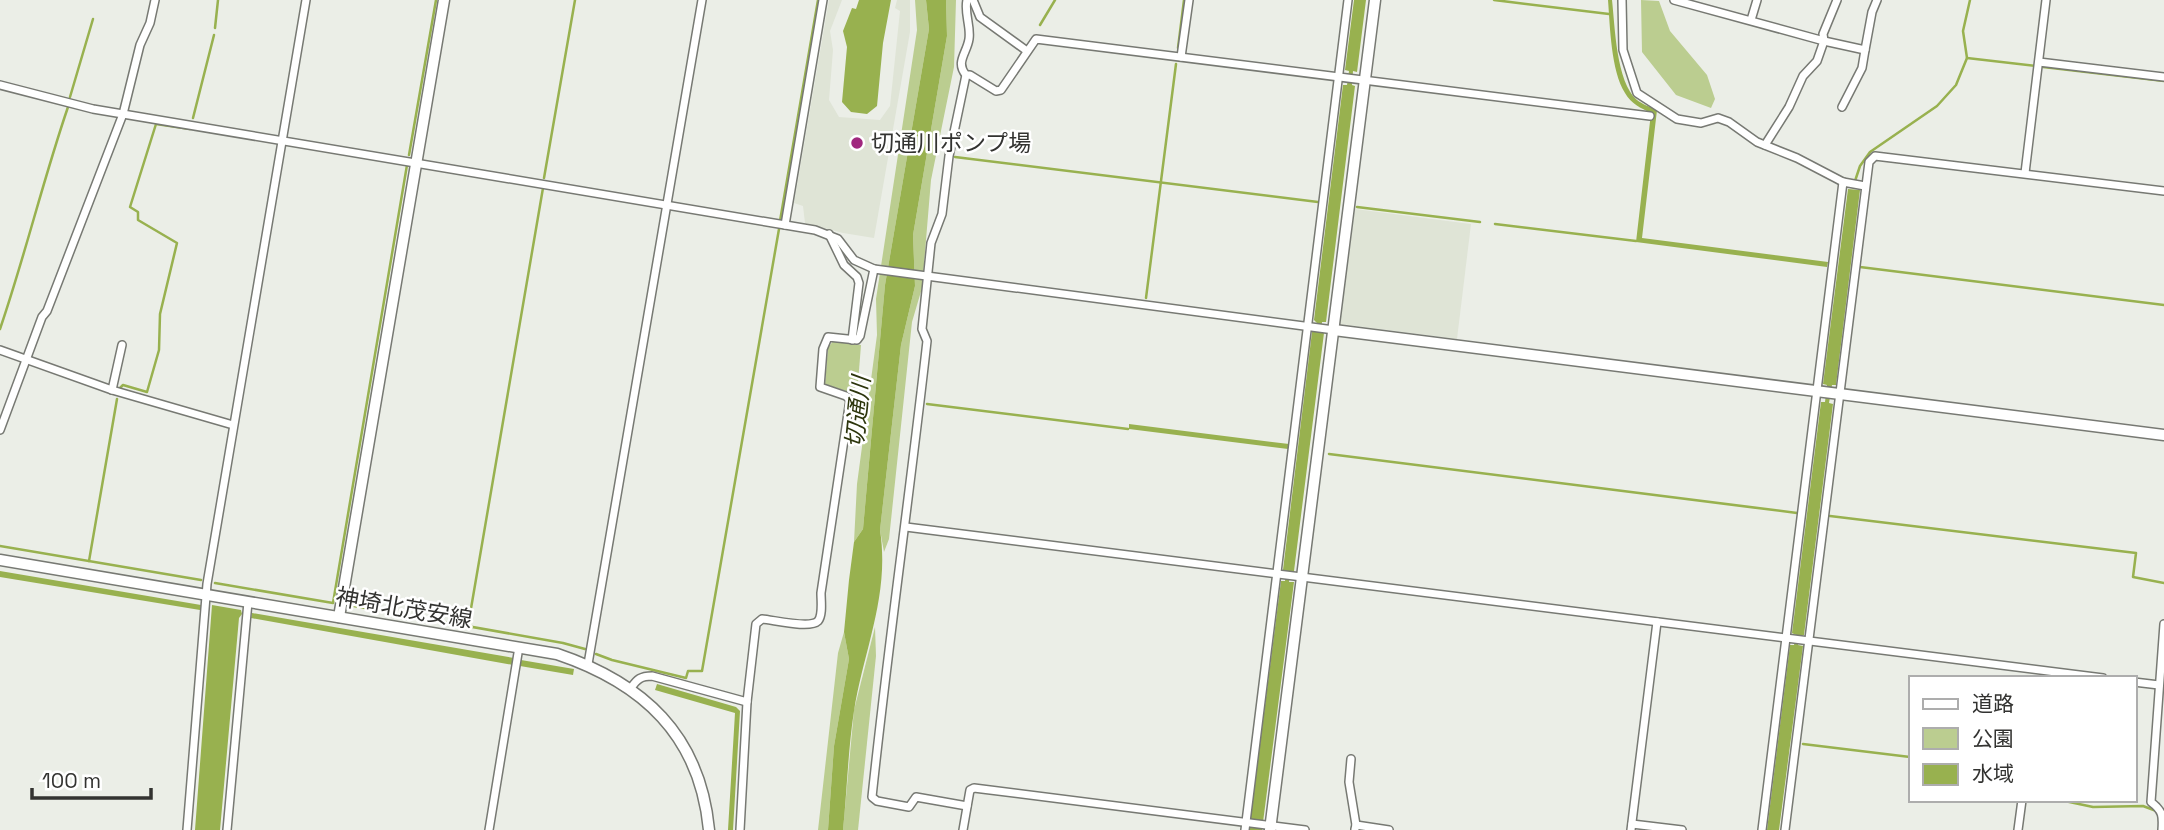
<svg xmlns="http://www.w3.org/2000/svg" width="2164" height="830" font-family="'Space Grotesk','Noto Sans JP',sans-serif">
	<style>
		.built { fill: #dfe4d6 }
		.green { fill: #bbcd90 }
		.water { fill: #98b14f }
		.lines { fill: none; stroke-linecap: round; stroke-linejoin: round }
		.stream { stroke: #98b14f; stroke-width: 2.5 }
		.street-casing { stroke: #777973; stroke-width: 10 }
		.secondary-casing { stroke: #777973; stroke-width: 13 }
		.street { stroke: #fff; stroke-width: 7 }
		.secondary { stroke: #fff; stroke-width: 10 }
		.poi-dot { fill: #a0277e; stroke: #fff; stroke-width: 2.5 }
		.labels { text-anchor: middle; stroke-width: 5; stroke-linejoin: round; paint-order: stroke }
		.poi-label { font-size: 23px; fill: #333331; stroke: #fff; text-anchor: start }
		.street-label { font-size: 23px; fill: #333331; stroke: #fff }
		.water-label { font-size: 24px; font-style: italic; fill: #2c350c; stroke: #fff }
	</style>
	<rect width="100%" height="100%" fill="#ebeee7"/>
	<g class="built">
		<polygon points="829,0 842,0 830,31 833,50 829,100 839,117 880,120 890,106 900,11 895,8 897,0 910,0 910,32 874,238 843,233 805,223 803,206 794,203"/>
		<polygon points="1355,209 1471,224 1457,339 1340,324"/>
	</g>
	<g class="green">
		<polygon points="915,0 926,0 929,29 885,285 863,529 854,542 857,484 877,335 876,299 917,30"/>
		<polygon points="946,0 956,0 954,67 931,180 922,288 912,322 889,539 884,552 880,530 901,345 915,286 913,235 947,36"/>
		<polygon points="1641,0 1659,1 1670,31 1707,75 1715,99 1711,108 1676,95 1642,52"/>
		<polygon points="833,341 861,345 858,383 852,393 825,384 828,348"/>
		<polygon points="875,627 876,656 858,830 843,830 854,710"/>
		<polygon points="844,632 849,659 834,746 828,830 818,830 838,653"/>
	</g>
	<g class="water">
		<polygon points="859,0 891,0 883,43 877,106 867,114 851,112 842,102 847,47 843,31 852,8 856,9"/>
		<path d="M926 0H946L947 36 913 235 915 286 901 345 880 530C890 595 864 649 854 711 848 750 847 791 843 830H828L834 746 849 659 844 632 849 580 854 542 863 529 885 285 929 29Z"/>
		<polygon points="1354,0 1366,0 1357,72 1353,71 1352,85 1355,86 1326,322 1322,322 1321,332 1324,333 1294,571 1291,571 1289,582 1294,582 1262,830 1249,830 1281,581 1285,581 1286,570 1283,570 1312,332 1316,332 1317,323 1314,320 1343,85 1347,85 1349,71 1345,70"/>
		<path d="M1608 0H1612C1615 26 1616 82 1637 100 1642 104 1650 107 1657 110L1642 238 1828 262 1827 267 1636 242 1651 113C1641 108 1631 104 1625 93 1611 71 1610 26 1608 0Z"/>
		<polygon points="1848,189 1860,190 1836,385 1832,385 1829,403 1833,404 1804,635 1800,636 1798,645 1803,646 1779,830 1767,830 1790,645 1794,645 1796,635 1792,633 1821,402 1825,402 1827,385 1823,384"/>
		<polygon points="1129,424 1289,444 1288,449 1129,429"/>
		<polygon points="0,571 201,605 200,610 0,577"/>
		<polygon points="212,605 241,610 242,614 239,618 220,830 195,830"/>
		<polygon points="252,613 514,658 513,665 251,618"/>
		<polygon points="521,660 574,669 573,675 520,666"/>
		<polygon points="657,684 736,707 740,711 733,830 728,830 735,713 655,690"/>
	</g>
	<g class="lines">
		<g class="stream">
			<polyline points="1494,0 1609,14"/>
			<polyline points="1040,25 1055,0"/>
			<polyline points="215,28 218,0"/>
			<polyline points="1178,48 1184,0"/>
			<polyline points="1967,58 2036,66"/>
			<polyline points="2043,67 2164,81"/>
			<polyline points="70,97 93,19"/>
			<polyline points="193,118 214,35"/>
			<polyline points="409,155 436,0"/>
			<polyline points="955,157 1318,202"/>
			<polyline points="544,178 575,0"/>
			<polyline points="1855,181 1860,166 1870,152 1937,106 1956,85 1967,58 1963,31 1970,0"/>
			<polyline points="1357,207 1480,222"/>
			<polyline points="780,221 818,0"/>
			<polyline points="1495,224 1636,241"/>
			<polyline points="1860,267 2164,305"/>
			<polyline points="1146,298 1176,64"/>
			<path d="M0 329C25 256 43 180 68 107"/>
			<polyline points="120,388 123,385 147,392 159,350 160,314 177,243 138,220 138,212 130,207 156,124 190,129"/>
			<polyline points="927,404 1128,429"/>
			<polyline points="1329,454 1797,513"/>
			<polyline points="1830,516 2136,553 2133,577 2164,583"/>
			<polyline points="0,546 201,580"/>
			<polyline points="89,561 117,399"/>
			<polyline points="215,583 333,603 407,165"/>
			<polyline points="348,605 563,643 585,649"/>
			<polyline points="468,626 543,188"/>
			<polyline points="596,654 612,660 686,678 688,671 702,671 779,229"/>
			<polyline points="1803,744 1910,757"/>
			<polyline points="2060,800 2093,807 2143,806 2159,812"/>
		</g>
		<defs>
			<g id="street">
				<path d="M967 0C964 13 971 26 969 39 967 53 955 62 966 75H970L996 91 1001 90 1036 39 1650 116"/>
				<polyline points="973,0 980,17 1027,51"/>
				<polyline points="1622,0 1623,50 1637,93 1677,119 1701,123 1718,118 1729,122 1757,142 1797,158 1843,182 1865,186"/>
				<polyline points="1674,0 1824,41 1865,50 1872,12 1877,0"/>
				<polyline points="1751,20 1757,0"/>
				<polyline points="1181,57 1189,0"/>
				<polyline points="2039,62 2164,77"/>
				<path d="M966 75 949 156 942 214 931 243 922 329 927 341C910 493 888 645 872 797L877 801 909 807 916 797 967 806"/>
				<polyline points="0,85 93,109 815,230 838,239 854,260 874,269 1334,330"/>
				<polyline points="1842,107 1862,68 1865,50"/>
				<polyline points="1765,145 1789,107 1803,76 1817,61 1824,41 1823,34 1837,0"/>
				<polyline points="2025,173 2046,0"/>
				<polyline points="785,225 823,0"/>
				<polyline points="829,234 844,265 857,277 859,283 852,340"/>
				<polyline points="0,350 112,390 233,425"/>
				<polyline points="112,390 122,345"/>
				<polyline points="0,430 42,317 47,311 123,114 140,45 150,23 155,0"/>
				<polyline points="906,527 2103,678"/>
				<polyline points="588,664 702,0"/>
				<polyline points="2134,682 2159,685"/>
				<path d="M631 688C637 679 641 676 652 676L747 702"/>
				<polyline points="1351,759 1349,782 1356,825"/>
				<polyline points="1632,824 1682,830"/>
				<polyline points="1355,829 1356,825 1389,830"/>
				<polyline points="187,830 207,584 306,0"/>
				<polyline points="227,830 248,602"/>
				<polyline points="489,830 519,647"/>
				<path d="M740 830 747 702 756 624 762 619C774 620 810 629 818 621 823 615 821 601 821 593L850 400 846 396 820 387 823 349 828 337 857 340 860 336 874 269"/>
				<polyline points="963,830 970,790 974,788 1305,830"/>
				<polyline points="1245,830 1348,0"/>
				<polyline points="1631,830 1657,622"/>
				<polyline points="1762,830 1843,182"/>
				<polyline points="1785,830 1869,162 1875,156 2164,191"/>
				<polyline points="2018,830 2022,800"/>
				<path d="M2162 830C2163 816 2163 811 2151 802L2164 624"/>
			</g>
			<g id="secondary">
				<polyline points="1334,330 2164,435"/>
				<path d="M0 560 557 654C643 683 700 735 709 830"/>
				<polyline points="339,617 444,0"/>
				<polyline points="1270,830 1375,0"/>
			</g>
		</defs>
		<use href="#street" class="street-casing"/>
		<use href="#secondary" class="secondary-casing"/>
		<use href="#street" class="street"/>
		<use href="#secondary" class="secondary"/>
	</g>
	<circle class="poi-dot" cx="857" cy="143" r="7"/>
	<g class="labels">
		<g class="poi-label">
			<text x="871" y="151">切通川ポンプ場</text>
		</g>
		<g class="street-label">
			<text transform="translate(404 608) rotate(10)" y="8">神埼北茂安線</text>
		</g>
		<g class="water-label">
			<text transform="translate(858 412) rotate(-84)" y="8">切通川</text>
		</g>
	</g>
	<rect x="1909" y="676" width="228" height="126" fill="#ffffff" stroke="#adadad" stroke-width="2"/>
	<rect x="1923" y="699" width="35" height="10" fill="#ffffff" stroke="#adadad" stroke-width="2"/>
	<text x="1972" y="711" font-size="21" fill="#333331">道路</text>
	<rect x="1923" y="728" width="35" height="21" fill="#bbcd90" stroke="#adadad" stroke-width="2"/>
	<text x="1972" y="746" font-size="21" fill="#333331">公園</text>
	<rect x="1923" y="764" width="35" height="21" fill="#98b14f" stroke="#adadad" stroke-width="2"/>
	<text x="1972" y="781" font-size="21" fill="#333331">水域</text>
	<path d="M32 788v10h119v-10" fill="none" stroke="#333331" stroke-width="3.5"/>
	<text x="42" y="788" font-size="21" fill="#333331" stroke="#ffffff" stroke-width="5" paint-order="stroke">100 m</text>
</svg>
